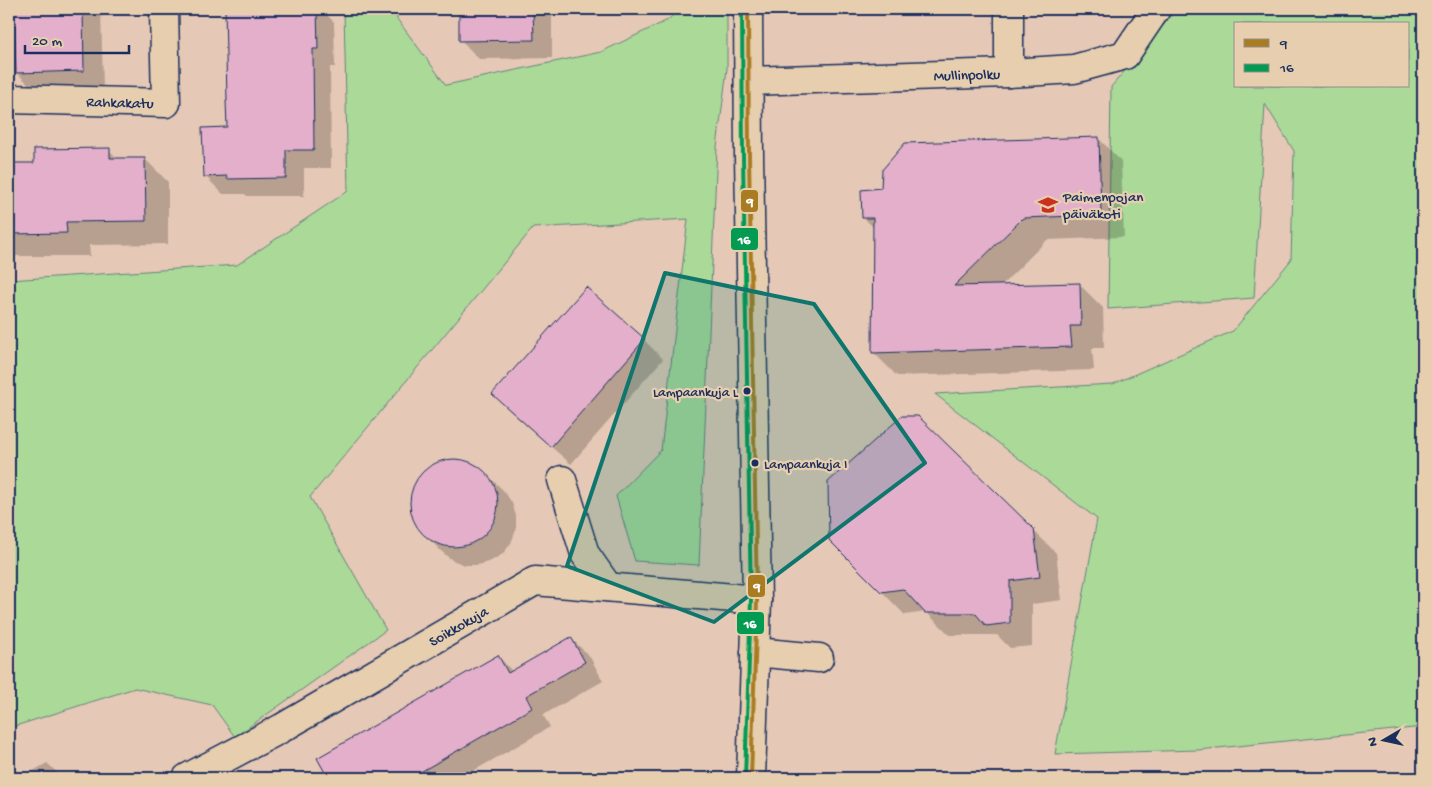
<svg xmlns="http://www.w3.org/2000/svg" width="1432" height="787" font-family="'Gochi Hand',sans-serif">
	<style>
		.green { fill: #abd998; stroke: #63847b; fill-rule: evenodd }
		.shadow { fill: #0003 }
		.building { fill: #e3afcb; stroke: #1b2f5e }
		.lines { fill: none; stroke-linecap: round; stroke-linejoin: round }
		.minor-casing { stroke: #1b2f5e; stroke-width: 31 }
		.minor { stroke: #e6ceaf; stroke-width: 28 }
		.bus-1-casing { stroke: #e6ceaf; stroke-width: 8 }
		.bus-2-casing { stroke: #e6ceaf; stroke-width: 8 }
		.bus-1 { stroke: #aa7c21; stroke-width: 4 }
		.bus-2 { stroke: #039a52; stroke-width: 4 }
		.marked { fill: #0f766e; fill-opacity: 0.2; stroke: #0f766e; stroke-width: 4; stroke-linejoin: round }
		.bus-dot { fill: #1b2f5e; stroke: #e6ceaf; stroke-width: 2 }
		.labels { text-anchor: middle; stroke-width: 4.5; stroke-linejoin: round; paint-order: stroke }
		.bus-label { font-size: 14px; fill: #1b2f5e; stroke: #e6ceaf; text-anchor: end }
		.street-label { font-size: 15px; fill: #1b2f5e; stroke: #e6ceaf }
		.poi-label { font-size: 15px; fill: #1b2f5e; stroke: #e6ceaf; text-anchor: start }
		.line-badge { stroke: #e6ceaf; stroke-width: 2 }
		.badge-label { font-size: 14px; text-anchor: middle; font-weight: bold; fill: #fff }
	</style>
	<rect width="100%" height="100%" fill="#e5c8b5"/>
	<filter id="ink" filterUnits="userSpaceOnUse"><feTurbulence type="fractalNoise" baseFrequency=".02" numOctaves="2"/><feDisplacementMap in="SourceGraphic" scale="10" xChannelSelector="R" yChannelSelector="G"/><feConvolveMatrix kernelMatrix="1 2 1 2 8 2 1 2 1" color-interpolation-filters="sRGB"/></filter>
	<g filter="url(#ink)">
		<g class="green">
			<polygon points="344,9 396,9 397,19 446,85 601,52 668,20 679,9 727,9 727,69 717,147 699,565 635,561 616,496 661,450 688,219 533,228 310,497 386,630 235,737 212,705 135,688 9,728 9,280 237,265 348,191"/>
			<path d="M1177 9H1423V727L1198 750 1055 754 1097 519 935 394 1113 384 1233 331 1291 260 1294 151 1265 104 1254 298 1108 309 1111 87ZM1236 24H1408V86H1236Z"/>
		</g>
		<g class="shadow">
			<polygon points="15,9 101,9 103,90 36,91 17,73"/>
			<polygon points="221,9 327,9 327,15 334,22 335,67 330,67 331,168 304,168 304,196 247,196 245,194 223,194 205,176 228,129 227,14"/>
			<polygon points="461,9 552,9 552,58 479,59 461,40"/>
			<polygon points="1098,138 1121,161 1124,237 1047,240 1000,287 1080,285 1103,308 1104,348 1092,348 1094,370 897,376 874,353 874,228 863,217 883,189"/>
			<polygon points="109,150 118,159 145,159 168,182 168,244 89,245 90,256 9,256 10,276 9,276 9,164 35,164"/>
			<polygon points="586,289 644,340 663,359 571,464 512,413 494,394"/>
			<polygon points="458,459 472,463 484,472 504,491 512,503 516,516 516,530 511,543 503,554 491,561 478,565 465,565 452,560 441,551 422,532 414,521 410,506 412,491 418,477 429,467 442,460"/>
			<polygon points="1033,530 1056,553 1062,600 1032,604 1032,646 1010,648 997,635 950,635 926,612 905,615 830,539"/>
			<polygon points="571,638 590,657 603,681 543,715 550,727 461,778 330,778 319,759 498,656 513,672"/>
			<polygon points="47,763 63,778 21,778"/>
		</g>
		<g class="building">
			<polygon points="14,9 83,9 84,71 16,73"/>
			<polygon points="225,9 317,9 318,49 313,49 314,150 286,150 286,178 227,179 227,176 204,177 202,128 227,127 226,101 227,101"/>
			<polygon points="459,9 533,9 534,40 459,41"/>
			<polygon points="1099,137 1101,215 1023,218 954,286 1080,283 1081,326 1070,326 1072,347 872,353 873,218 862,218 861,190 881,188 882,170 905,143"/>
			<polygon points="110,148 110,158 145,158 146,221 66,222 67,233 9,234 9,163 34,163 34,149"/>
			<polygon points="586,287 645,339 551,447 492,394"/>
			<polygon points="902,416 918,416 1034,529 1040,577 1010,581 1010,623 986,626 975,613 925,613 903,589 881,592 829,540 828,482"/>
			<circle cx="454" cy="503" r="44"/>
			<polygon points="571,637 585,662 526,696 532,708 410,778 328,778 317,758 498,655 508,673"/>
		</g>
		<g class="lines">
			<defs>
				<g id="minor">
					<polyline points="748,9 749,156 757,600 751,778"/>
					<polyline points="1009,9 1009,73"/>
					<path id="s1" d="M749 81 1009 73 1074 69 1125 55 1156 9"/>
					<path id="s2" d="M9 99 166 103 164 9"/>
					<polyline points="562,480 585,554 608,587"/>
					<polyline points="755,652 819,658"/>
					<path id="s3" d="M187 778 282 728 535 581 757 600"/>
				</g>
			</defs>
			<use href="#minor" class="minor-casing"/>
			<use href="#minor" class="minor"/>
			<defs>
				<polyline id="bus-1" points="748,9 749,156 757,600 751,778"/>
				<polyline id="bus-2" points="742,9 743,156 751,600 745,778"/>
			</defs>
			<use href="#bus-1" class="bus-1-casing"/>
			<use href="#bus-2" class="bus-2-casing"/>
			<use href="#bus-1" class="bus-1"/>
			<use href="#bus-2" class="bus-2"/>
		</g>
	</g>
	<path class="marked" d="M665 273 814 304 925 463 714 622 567 566Z"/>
	<defs>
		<symbol id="school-bare" viewBox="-9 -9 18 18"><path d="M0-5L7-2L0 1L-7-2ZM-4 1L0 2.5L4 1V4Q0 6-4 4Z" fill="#c8321e" stroke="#e6ceaf" stroke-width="2.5" paint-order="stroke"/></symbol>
	</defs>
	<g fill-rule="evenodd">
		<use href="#school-bare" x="1034" y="191" width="28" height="28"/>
	</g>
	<g class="bus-dot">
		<circle cx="747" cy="391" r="4.5"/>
		<circle cx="755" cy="463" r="4.5"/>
	</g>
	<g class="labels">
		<g class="bus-label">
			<text x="738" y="396">Lampaankuja L</text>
			<text x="764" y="468" text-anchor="start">Lampaankuja I</text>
		</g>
		<g class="street-label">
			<text dy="5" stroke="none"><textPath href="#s1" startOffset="218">Mullinpolku</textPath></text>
			<text dy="5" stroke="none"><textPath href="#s2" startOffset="111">Rahkakatu</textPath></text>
			<text dy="5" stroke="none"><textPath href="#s3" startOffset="311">Soikkokuja</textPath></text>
		</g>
		<g class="poi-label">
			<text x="1063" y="201">Paimenpojan<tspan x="1063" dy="17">päiväkoti</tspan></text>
		</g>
	</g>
	<g class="line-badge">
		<rect x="740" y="189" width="19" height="24" rx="5" fill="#aa7c21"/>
		<rect x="730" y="227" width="29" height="24" rx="5" fill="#039a52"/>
		<rect x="747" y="574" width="19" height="24" rx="5" fill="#aa7c21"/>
		<rect x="736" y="611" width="29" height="24" rx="5" fill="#039a52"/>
	</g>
	<g class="badge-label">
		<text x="750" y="206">9</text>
		<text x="744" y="244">16</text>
		<text x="757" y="591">9</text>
		<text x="750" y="628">16</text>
	</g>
	<rect width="1432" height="787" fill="none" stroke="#e6ceaf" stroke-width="30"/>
	<rect x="15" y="15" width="1402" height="757" fill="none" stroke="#1b2f5e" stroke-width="2" filter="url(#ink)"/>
	<rect x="1234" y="22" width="175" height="65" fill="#e6ceaf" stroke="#958e8f"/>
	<rect x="1244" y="39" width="25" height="8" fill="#aa7c21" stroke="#958e8f"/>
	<text x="1280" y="48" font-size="15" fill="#1b2f5e">9</text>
	<rect x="1244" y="64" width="25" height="8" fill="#039a52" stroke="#958e8f"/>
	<text x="1280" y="72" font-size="15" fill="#1b2f5e">16</text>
	<g transform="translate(1384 740) rotate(261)" stroke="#e6ceaf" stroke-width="4" paint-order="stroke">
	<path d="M0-4L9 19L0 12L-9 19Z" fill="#1b2f5e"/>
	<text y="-8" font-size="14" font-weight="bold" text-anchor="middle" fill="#1b2f5e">N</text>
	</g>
	<path d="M25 45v8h104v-8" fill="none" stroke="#1b2f5e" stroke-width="2.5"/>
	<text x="32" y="45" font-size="15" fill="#1b2f5e" stroke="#e6ceaf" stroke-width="4" paint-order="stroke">20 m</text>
</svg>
